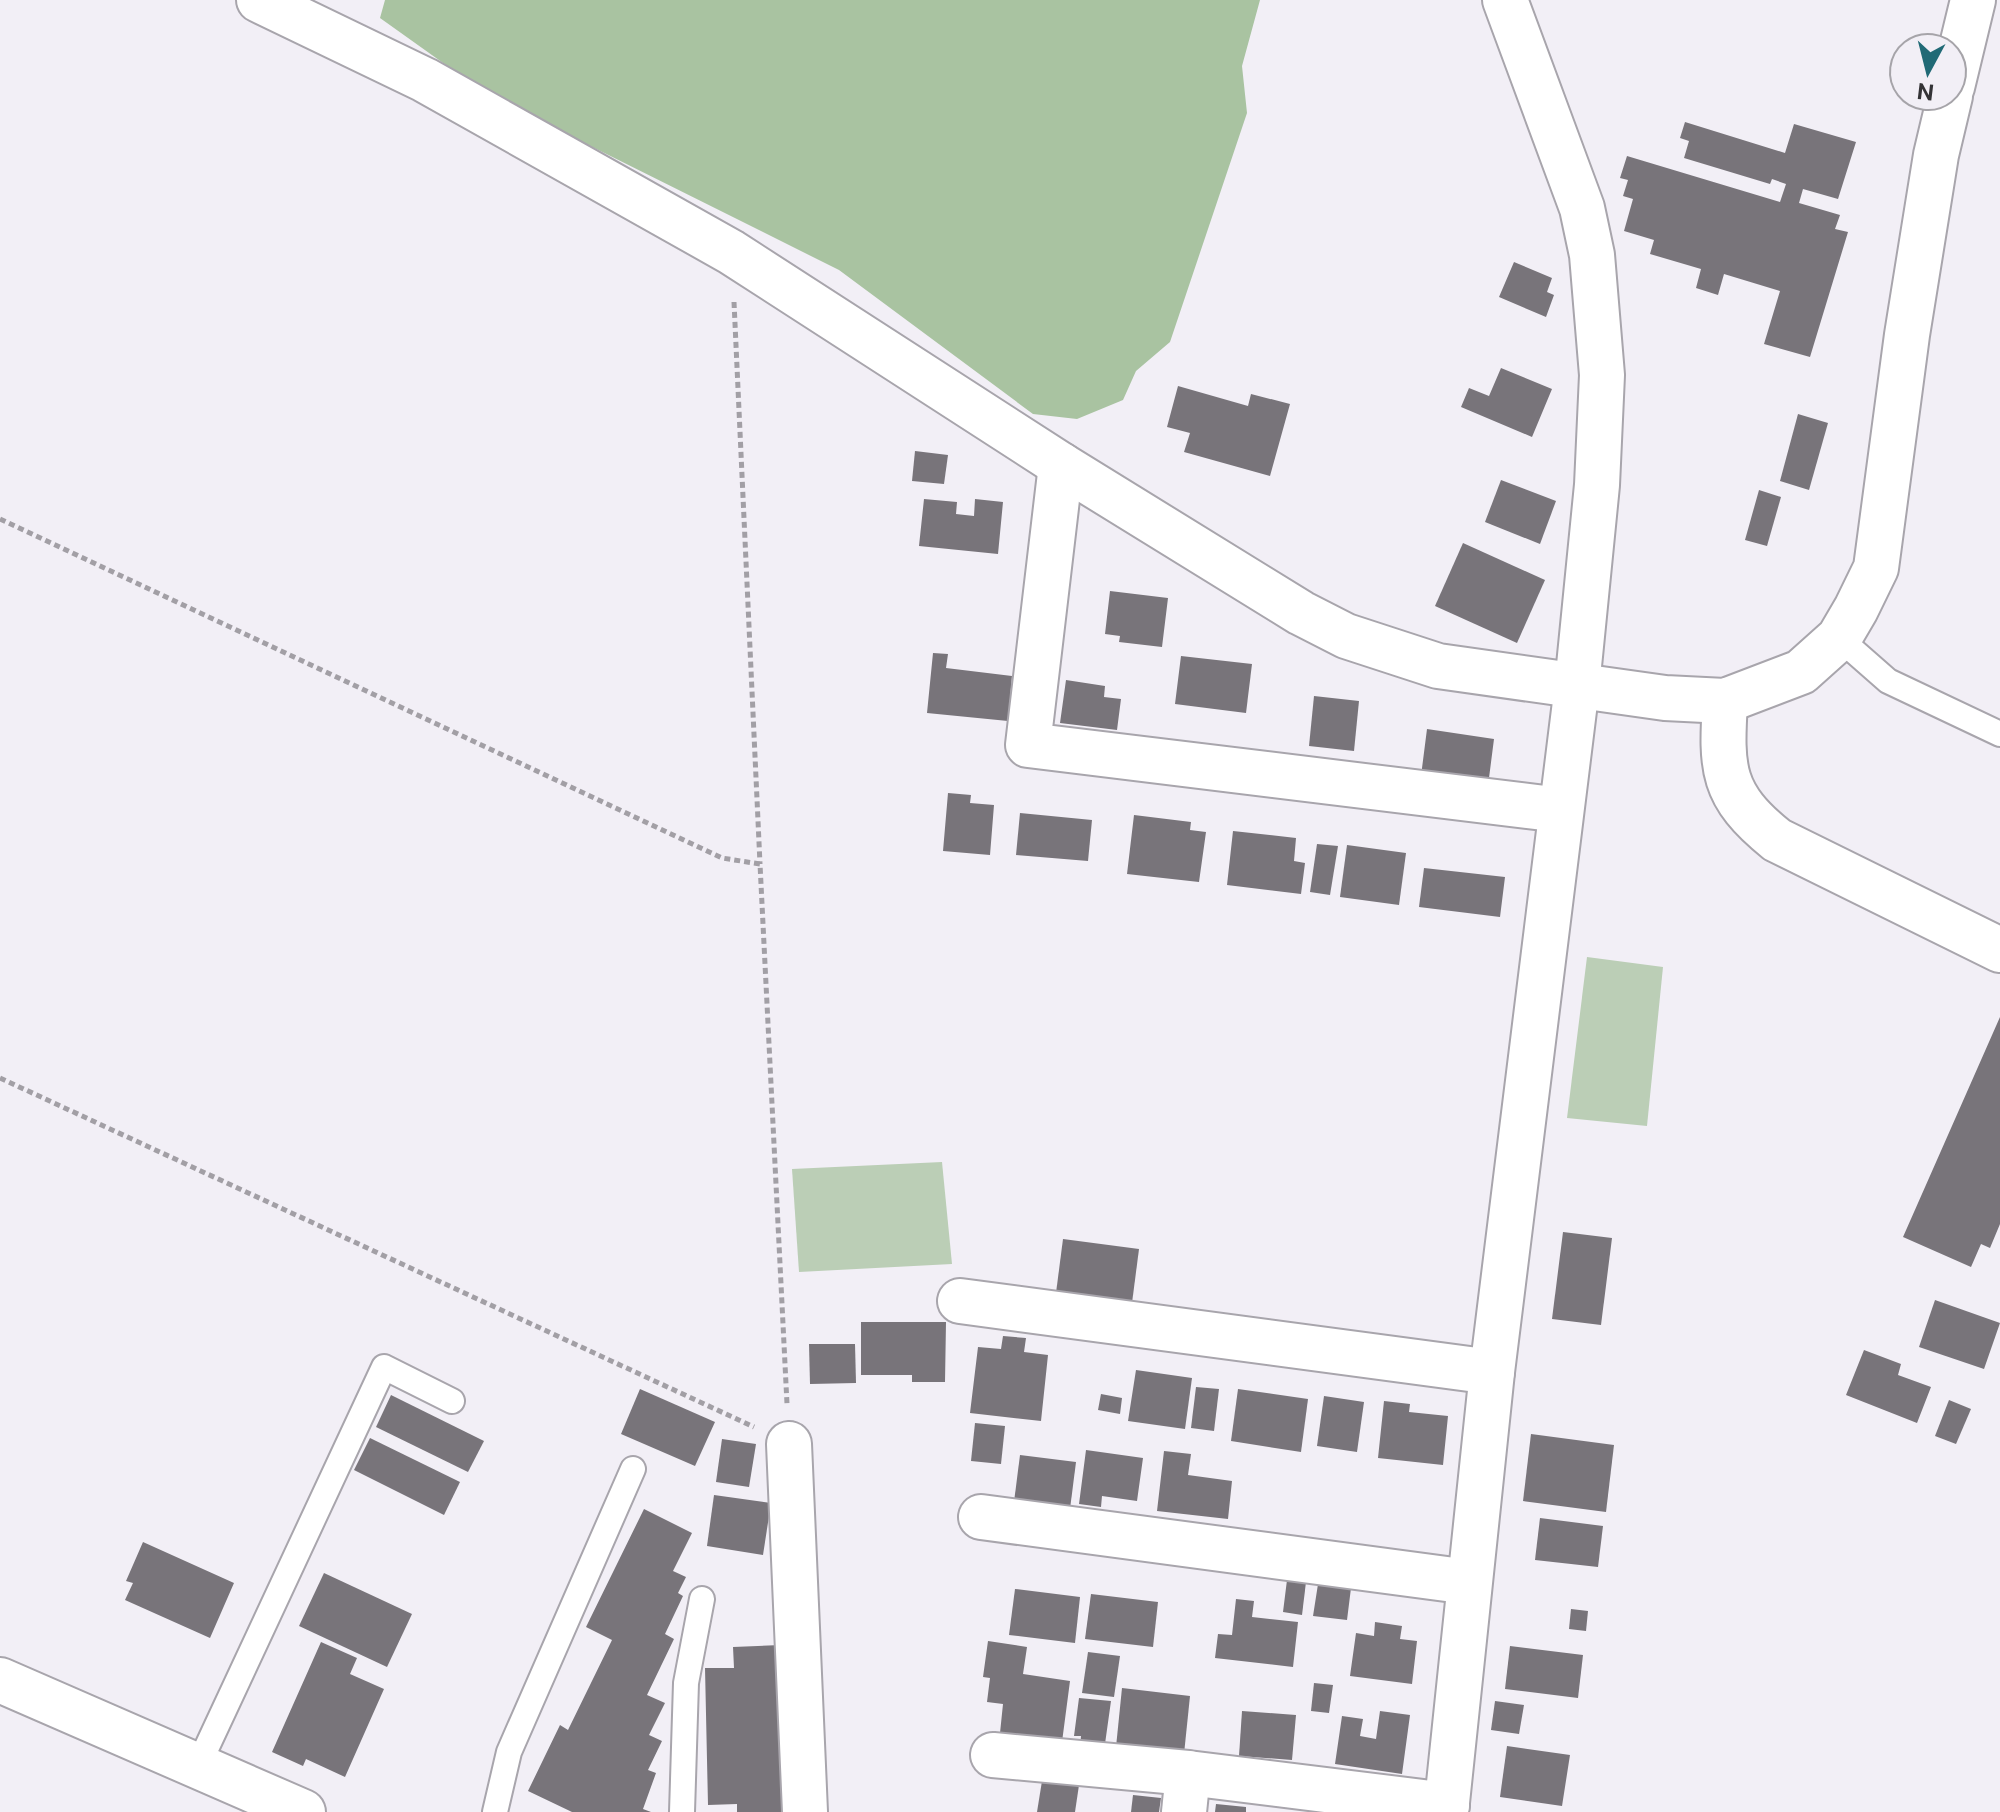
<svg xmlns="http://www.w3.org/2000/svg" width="2000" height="1812" font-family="'Public Sans',sans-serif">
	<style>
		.green { fill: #bbceb6 }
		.forest { fill: #a9c3a1 }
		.building { fill: #78747a }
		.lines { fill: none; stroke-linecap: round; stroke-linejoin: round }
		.lane-casing { stroke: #a8a5ac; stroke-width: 28 }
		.street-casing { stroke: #a8a5ac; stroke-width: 48 }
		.secondary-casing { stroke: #a8a5ac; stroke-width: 48 }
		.path { stroke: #a29fa5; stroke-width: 5; stroke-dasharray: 6 4; stroke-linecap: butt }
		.lane { stroke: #fff; stroke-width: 24 }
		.street { stroke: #fff; stroke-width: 44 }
		.secondary { stroke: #fff; stroke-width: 44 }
	</style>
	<rect width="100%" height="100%" fill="#f2eff6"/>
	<g class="green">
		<polygon points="1587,957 1663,967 1647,1126 1567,1118"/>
		<polygon points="942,1162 952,1264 799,1272 792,1169"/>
	</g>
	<polygon class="forest" points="385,0 1260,0 1242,66 1247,113 1170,342 1136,371 1123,400 1077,419 1033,414 839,270 488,95 380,18"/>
	<g class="building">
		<polygon points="1685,122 1785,153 1794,124 1856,142 1838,199 1803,189 1799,203 1840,215 1835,229 1848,232 1810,357 1764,344 1780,291 1724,274 1718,295 1696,288 1701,269 1650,254 1654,240 1624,231 1633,199 1623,196 1628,180 1620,178 1627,156 1780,202 1786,184 1772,179 1770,184 1684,158 1689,141 1680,138"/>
		<polygon points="1514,262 1552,278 1547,292 1554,295 1546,317 1499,297"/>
		<polygon points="1501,368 1552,389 1532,437 1461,407 1469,388 1489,396"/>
		<polygon points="1178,386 1248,406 1251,394 1290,404 1270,476 1184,452 1190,433 1167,427"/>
		<polygon points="1798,414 1828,423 1809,490 1780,481"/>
		<polygon points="915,451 948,455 944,484 912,481"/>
		<polygon points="1501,480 1556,501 1540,544 1485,522"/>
		<polygon points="1759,490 1781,497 1767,546 1745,540"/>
		<polygon points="924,499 957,502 956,514 974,516 975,499 1003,502 998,554 919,546"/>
		<polygon points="1463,543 1545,580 1517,643 1435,606"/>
		<polygon points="1110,591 1168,598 1162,647 1119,642 1120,636 1105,634"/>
		<polygon points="933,653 948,654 946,668 1012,676 1008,721 927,713"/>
		<polygon points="1181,656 1252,664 1246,713 1175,704"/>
		<polygon points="1066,680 1105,686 1104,697 1121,699 1117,730 1060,723"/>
		<polygon points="1314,696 1359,701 1354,751 1309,746"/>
		<polygon points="1427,729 1494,739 1489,778 1467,775 1465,783 1421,776"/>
		<polygon points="948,793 971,795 970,803 994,805 990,855 943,851"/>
		<polygon points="1020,813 1092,820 1088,861 1016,855"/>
		<polygon points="1134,815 1191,822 1190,830 1206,832 1199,882 1127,874"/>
		<polygon points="1233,831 1296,838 1294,861 1305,863 1301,894 1227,885"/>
		<polygon points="1317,844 1338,846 1330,895 1310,892"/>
		<polygon points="1347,845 1406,853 1399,905 1340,897"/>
		<polygon points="1424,868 1505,877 1500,917 1419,907"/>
		<polygon points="2000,1017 2000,1224 1990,1248 1981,1244 1971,1267 1903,1237"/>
		<polygon points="1563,1232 1612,1238 1601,1325 1552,1319"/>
		<polygon points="1063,1239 1139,1249 1132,1303 1056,1293"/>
		<polygon points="1935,1300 2000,1323 1984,1369 1919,1347"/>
		<polygon points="861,1322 946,1322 945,1382 912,1382 912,1375 861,1375"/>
		<polygon points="1003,1336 1026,1338 1024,1352 1048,1355 1041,1421 970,1413 978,1347 1001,1349"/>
		<polygon points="809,1344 855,1344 856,1383 810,1384"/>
		<polygon points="1864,1350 1901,1364 1898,1375 1931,1387 1917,1423 1846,1395"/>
		<polygon points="1136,1370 1192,1378 1185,1429 1128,1421"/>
		<polygon points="1196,1387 1219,1389 1214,1431 1191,1428"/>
		<polygon points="640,1389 715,1422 695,1466 621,1434"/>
		<polygon points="1238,1389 1308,1399 1301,1452 1231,1441"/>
		<polygon points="1101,1394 1122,1398 1120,1414 1098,1410"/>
		<polygon points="391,1395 484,1441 468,1472 376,1427"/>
		<polygon points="1324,1396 1364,1402 1357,1452 1317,1446"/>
		<polygon points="1949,1400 1971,1409 1956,1444 1935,1436"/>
		<polygon points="1384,1401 1410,1404 1409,1412 1448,1416 1443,1465 1378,1458"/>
		<polygon points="975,1423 1005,1426 1001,1464 971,1461"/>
		<polygon points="1531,1434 1614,1445 1606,1512 1523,1501"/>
		<polygon points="370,1438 460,1482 444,1515 354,1470"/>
		<polygon points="722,1439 756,1444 749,1487 716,1482"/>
		<polygon points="1086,1450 1143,1458 1137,1501 1102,1496 1101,1507 1079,1504"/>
		<polygon points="1164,1451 1191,1454 1188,1475 1232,1481 1228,1519 1157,1511"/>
		<polygon points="1020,1455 1076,1462 1070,1509 1014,1502"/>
		<polygon points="714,1495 771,1503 763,1555 707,1546"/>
		<polygon points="644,1509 692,1533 673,1571 686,1577 678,1593 683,1596 665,1634 674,1639 647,1695 665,1703 649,1735 662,1741 648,1770 656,1773 643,1809 651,1812 572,1812 528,1791 560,1725 568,1730 612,1640 586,1627"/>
		<polygon points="1540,1518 1603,1526 1598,1567 1535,1560"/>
		<polygon points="143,1542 234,1583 210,1638 125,1600 133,1583 126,1581"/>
		<polygon points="324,1573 412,1614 387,1667 299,1626"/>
		<polygon points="1287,1580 1306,1582 1302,1615 1283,1612"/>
		<polygon points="1318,1584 1351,1588 1347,1620 1313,1616"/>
		<polygon points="1015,1589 1080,1597 1075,1643 1009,1635"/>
		<polygon points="1091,1594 1158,1602 1153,1647 1085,1639"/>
		<polygon points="1236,1599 1254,1601 1252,1617 1298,1622 1293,1667 1215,1658 1218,1634 1232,1635"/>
		<polygon points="1571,1609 1588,1611 1586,1631 1569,1629"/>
		<polygon points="1375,1622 1402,1626 1400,1639 1417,1641 1412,1684 1350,1676 1356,1633 1374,1636"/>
		<polygon points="988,1641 1027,1647 1023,1674 1070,1681 1062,1742 1000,1733 1003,1704 987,1702 990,1678 983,1677"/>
		<polygon points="321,1642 357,1658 350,1674 384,1689 345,1777 306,1759 303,1766 272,1752"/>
		<polygon points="781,1645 784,1812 737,1812 737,1804 708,1805 705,1668 734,1668 733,1647"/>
		<polygon points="1510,1646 1583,1655 1578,1698 1505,1689"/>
		<polygon points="1088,1652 1120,1656 1114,1697 1082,1693"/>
		<polygon points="1314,1683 1333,1685 1329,1713 1311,1711"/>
		<polygon points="1122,1688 1190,1696 1184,1754 1116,1747"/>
		<polygon points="1079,1698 1111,1701 1104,1751 1080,1748 1081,1736 1074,1736"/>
		<polygon points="1495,1701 1524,1705 1519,1734 1491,1730"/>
		<polygon points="1242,1711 1296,1715 1292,1760 1239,1756"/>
		<polygon points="1380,1711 1410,1715 1402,1774 1335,1764 1342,1716 1363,1719 1360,1736 1376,1739"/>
		<polygon points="1507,1746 1570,1755 1562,1806 1500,1797"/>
		<polygon points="1042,1781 1079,1785 1075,1812 1037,1812"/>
		<polygon points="1133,1795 1161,1798 1159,1812 1131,1812"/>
		<polygon points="1216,1804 1246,1807 1246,1812 1215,1812"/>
	</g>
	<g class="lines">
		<defs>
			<g id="lane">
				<polyline points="1839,638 1888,681 2000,734"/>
				<polyline points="198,1766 384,1367 452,1401"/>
				<polyline points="495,1812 509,1752 633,1469"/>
				<polyline points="682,1812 686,1683 702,1599"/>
			</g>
			<g id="street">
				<polyline points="1061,465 1028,745 1561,810"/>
				<path d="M1725 701C1721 769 1721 795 1777 840L2000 950"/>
				<polyline points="960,1301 1492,1372"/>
				<polyline points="789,1444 805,1812"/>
				<polyline points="981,1517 1469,1582"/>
				<polyline points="993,1755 1188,1773 1447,1805"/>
				<polyline points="1184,1812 1188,1773"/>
			</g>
			<g id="secondary">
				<polyline points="259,0 425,80 731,252 1061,465 1301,613 1346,636 1438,666 1665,698 1725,701 1801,672 1839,638 1856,609 1876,568 1907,335 1936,155 1950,96"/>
				<polyline points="1952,87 1973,0"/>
				<polyline points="0,1680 303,1812"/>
				<polyline points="1446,1812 1492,1372 1577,686 1597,485 1602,375 1592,255 1582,208 1505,0"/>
			</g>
		</defs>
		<use href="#lane" class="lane-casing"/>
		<use href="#street" class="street-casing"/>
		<use href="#secondary" class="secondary-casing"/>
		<g class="path">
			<polyline points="734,302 760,864"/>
			<polyline points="0,519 722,858 760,864 787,1404"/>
			<polyline points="0,1078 754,1427"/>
		</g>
		<use href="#lane" class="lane"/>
		<use href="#street" class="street"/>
		<use href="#secondary" class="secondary"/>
	</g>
	<g transform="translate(1928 72) rotate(187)"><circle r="38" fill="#f2eff6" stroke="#a6a4a9" stroke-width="2"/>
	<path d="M0-6L14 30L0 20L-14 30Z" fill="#216a76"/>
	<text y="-12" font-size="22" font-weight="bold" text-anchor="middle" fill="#343336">N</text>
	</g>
</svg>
